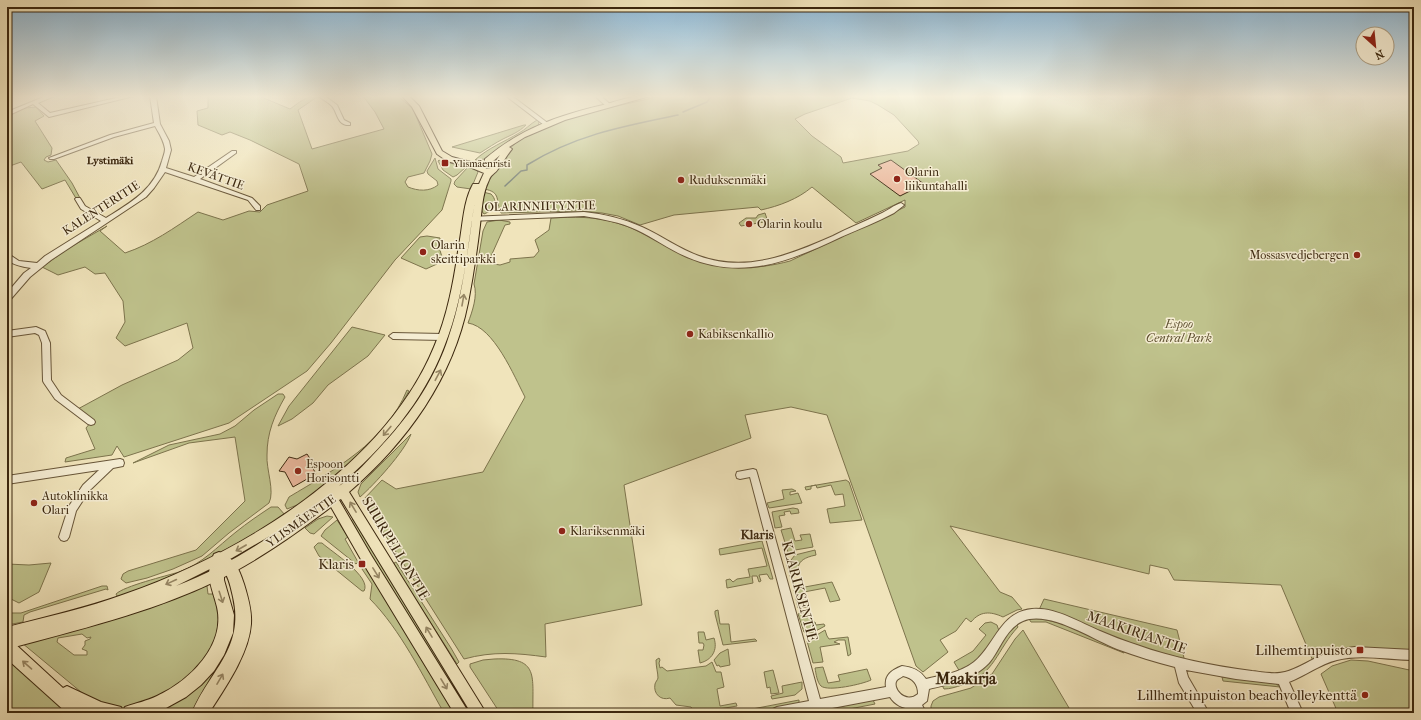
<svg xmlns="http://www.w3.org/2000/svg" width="1421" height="720" font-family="'IM FELL French Canon',serif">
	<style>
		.green { fill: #bfc28c; stroke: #7d744d; fill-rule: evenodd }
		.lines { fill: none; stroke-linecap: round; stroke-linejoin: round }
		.stream { stroke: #788076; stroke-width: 1.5 }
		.building { fill: #ebb99e; stroke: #3b270e }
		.minor-casing { stroke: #685639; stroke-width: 2 }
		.major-casing { stroke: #3b270e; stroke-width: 2 }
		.highway-casing { stroke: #3b270e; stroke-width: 2 }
		.minor { fill: #f5edd3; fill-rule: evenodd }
		.major { fill: #f0e4bb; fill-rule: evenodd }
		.highway { fill: #f0e4bb; fill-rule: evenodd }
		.oneway { stroke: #968664 }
		.poi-dot { fill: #8f2418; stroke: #f5edd3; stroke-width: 1.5 }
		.labels { text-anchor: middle; stroke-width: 3; stroke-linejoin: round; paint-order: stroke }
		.far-poi-label { font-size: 10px; fill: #3b270e; stroke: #f5edd3; text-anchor: start }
		.far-neighbourhood-label { font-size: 11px; font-weight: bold; fill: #3b270e; stroke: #f5edd3 }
		.poi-label { font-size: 12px; fill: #3b270e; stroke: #f5edd3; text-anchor: start }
		.street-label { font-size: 12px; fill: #3b270e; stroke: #f5edd3 }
		.park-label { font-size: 12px; font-style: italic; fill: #5c4e2e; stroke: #f5edd3 }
		.neighbourhood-label { font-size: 13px; font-weight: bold; fill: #3b270e; stroke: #f5edd3 }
		.near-street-label { font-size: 14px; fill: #3b270e; stroke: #f5edd3 }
		.near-poi-label { font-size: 14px; fill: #3b270e; stroke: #f5edd3; text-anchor: end }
		.near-neighbourhood-label { font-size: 16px; font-weight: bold; fill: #3b270e; stroke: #f5edd3 }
	</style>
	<rect width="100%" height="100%" fill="#f0e4bb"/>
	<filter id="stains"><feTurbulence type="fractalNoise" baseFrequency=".005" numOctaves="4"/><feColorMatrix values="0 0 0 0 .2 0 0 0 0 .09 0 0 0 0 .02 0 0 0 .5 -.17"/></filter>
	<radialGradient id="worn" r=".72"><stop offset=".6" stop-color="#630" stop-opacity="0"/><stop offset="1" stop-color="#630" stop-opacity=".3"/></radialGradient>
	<g class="green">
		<path d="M210 96H259L290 109C300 102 309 93 321 98L317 97 298 110 312 149 384 129 375 112 363 96H398L413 109 432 154 430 161 424 173 408 177 405 182 408 187C418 191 429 192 438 185L437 181 428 174 427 171 435 158 438 169 451 179V181L442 210 395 260 331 343 307 371 229 423 124 457 117 446 112 455 65 462 66 458 95 449 86 428 91 422 76 410 122 385 178 360 193 348 187 323 125 346 116 338 125 322 123 301 105 273 95 274 85 267 58 275 42 267 69 248 107 226 100 231 125 253C152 244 174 228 198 212L223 220 249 211 260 212 267 205 308 191 299 164 250 140 230 132 222 135 198 125 197 111 208 108V97Z"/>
		<path d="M659 96H1414V652L1364 649 1337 650 1313 661 1281 585 1174 580 1168 569 1150 565 1149 574 950 526 1000 592 1012 597 1022 609 1017 610 1003 617C990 611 980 611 971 622L966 618 956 631 940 640 948 652 923 672 916 666 827 415 791 407 745 415 751 438 624 485 642 605 545 624 546 657C517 653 493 651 464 659L363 500 382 480 396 489 483 472 525 397C514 376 494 327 468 323 472 312 478 296 474 284L483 231 487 222 499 220 510 222V224L505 225 488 263 500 265 510 262V259L534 257 539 251 535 240 549 230 551 218C573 217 595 216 617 223 643 230 664 247 688 257 721 271 756 270 790 261L905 207V200L856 223 812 187C798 199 779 206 761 210L758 207 674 215 640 225 618 216 602 213 579 211 501 213C495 201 502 192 484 189 486 185 488 179 491 176 493 173 496 172 498 169 501 165 501 160 504 155 531 118 617 108 659 96ZM852 98 870 101 878 105 894 115 918 141 919 144 908 151 843 163 841 157 812 136 795 119 805 114Z"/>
		<polygon points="36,107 44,116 35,121 52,148 51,155 46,157 44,160 48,162 56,160 72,183 80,198 77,200 65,180 42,189 21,162 7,167 7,116 25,108"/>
		<path d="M537 120 539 122 538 126 508 142 486 159 475 160C488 148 504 142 519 133 525 130 530 124 537 120Z"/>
		<path d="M524 125H526C519 132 511 135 503 139 495 143 488 148 480 153L452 147Z"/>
		<polygon points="439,160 445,164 450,163 466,167 457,175 453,177 443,170 438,161"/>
		<polygon points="468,167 474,168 478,172 471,189 457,187 454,184 455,181"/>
		<path d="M483 192 491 194C496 199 495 203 495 209L484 214 481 210Z"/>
		<polygon points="765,213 767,219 764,222 741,226 739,223 746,218 756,218 758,215"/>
		<polygon points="427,236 440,238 439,247 442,257 437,264 426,269 401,258 420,237"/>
		<polygon points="352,327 385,335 368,356 328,385 313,403 292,419 278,426 289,406"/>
		<path d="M407 390 409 391 395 415 357 457 299 505H297L287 509 285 505 289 497C334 470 386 442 407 390Z"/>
		<path d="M278 394H283L285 397C274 416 267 433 267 455 266 469 275 491 269 503L229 533 202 556 173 569 147 578 126 583 121 579 123 574 128 571 196 550 245 501 235 437 189 443 133 463 169 445 220 434 235 426 254 410Z"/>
		<path d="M411 434C405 451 374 485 360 497L358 492 361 484Z"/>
		<polygon points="846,480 849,482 862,520 830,523 827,509 845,506 843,494 835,495 831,485 817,488 816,485 811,486 811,489 806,490 805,487"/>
		<polygon points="792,489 796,491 790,492 790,495 798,493 802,503 769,508 767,503 784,499 782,490"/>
		<path d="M271 507H278L285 515C234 549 181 572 125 596H117L116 594C124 586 166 576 179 572 202 564 217 547 236 532 247 523 259 515 271 507Z"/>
		<polygon points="793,508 798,509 799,513 791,514 790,511 784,512 785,515 779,516 782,527 775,528 772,512"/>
		<polygon points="327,516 333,517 314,534 310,533 305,528 318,519"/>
		<polygon points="353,519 474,713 468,713 356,532 351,521"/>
		<polygon points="337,520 348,537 345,539 358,562 356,564 321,536 325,530"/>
		<polygon points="791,528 795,541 802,540 800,535 810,534 813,547 795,550 789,555 781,530"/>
		<polygon points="762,541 773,579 770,579 767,574 759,575 761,581 759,582 757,576 752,576 753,583 727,588 726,580 730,579 733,582 737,579 750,577 748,569 767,566 762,548 720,555 719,549"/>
		<path d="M318 543H322C332 552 372 577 364 591H362L319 556 314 547Z"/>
		<path d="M815 550 816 555C791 560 803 570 791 579L787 565 795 555Z"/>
		<polygon points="396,562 451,648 459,662 457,664 395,567 394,563"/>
		<polygon points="51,563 39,592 19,603 7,597 7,564 29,565"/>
		<path d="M363 566H365L454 713H444C423 676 400 629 370 599L372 584 362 569Z"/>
		<polygon points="832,582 840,600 830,602 825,588 804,592 808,607 798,608 794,589"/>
		<polygon points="102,586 107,586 108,590 106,589 30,612 24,615 23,622 7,625 7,613 21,613"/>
		<path d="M200 586H207L208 594H214L221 614 215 646 181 687 127 708H116L87 697 22 643ZM82 634 87 638 91 637 90 639 85 641V645L82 649 87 651V655H74L57 642 58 638Z"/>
		<polygon points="1044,599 1177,630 1185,662 1131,644 1039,610"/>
		<polygon points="718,610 720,624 729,624 731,642 755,639 757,641 723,645 715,614 715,611"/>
		<polygon points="808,611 811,623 815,622 816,625 824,624 825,626 812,633 804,632 798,614"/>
		<path d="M1029 619C1055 616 1099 639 1124 649V653L1056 626 1046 622H1031Z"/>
		<polygon points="991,622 997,625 999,631 983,656 960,672 954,662 973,651 986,635 979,629 985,623"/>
		<path d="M1017 625 1018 627C997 649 995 675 962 685 956 687 950 689 944 689L942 685C956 682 972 679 982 669 995 656 1001 637 1017 625Z"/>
		<polygon points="825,630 827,636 829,639 848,637 851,654 848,656 845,640 838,640 834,642 840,644 820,647 823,662 813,663 807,641"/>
		<polygon points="1023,630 1072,713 931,713 931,706 933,701 939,697 971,688 992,674 1015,639"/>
		<path d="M698 632H704L706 640 714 638C718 650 712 660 700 663L698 650H703L704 645 703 643H699Z"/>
		<polygon points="728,649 730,665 720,667 719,665 717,666 714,660 720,653"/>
		<polygon points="7,656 70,713 7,713"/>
		<path d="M659 658 660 660 659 663 660 668 662 667 667 671 706 666 712 662 716 672H721L724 687 717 689 720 706 736 703 737 706 695 713 691 707 676 705 670 698C661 701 653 694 655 684 656 681 657 681 658 678 658 673 656 667 656 660Z"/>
		<path d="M494 659C540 657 532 676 533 713H500L470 667V664L483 660Z"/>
		<polygon points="1351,660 1368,661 1414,671 1414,713 1338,713 1321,674 1332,666"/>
		<polygon points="219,662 192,713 154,713"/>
		<path d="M823 667 828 683 840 681 838 675 867 669 871 680C863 684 828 692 821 686 817 682 816 674 815 668Z"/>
		<polygon points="773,670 779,693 771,694 770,687 767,688 764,672"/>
		<polygon points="1222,677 1275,683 1280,687 1223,681"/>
		<polygon points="802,682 802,689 795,695 772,699 771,696 783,693 782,686"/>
		<polygon points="799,700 799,705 755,713 742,711"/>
		<polygon points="873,700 875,704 829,713 807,713"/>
	</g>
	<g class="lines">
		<g class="stream">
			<polyline points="683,112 707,102 711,96"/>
			<path d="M505 186 521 171 527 170V165C575 135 624 126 678 115"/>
		</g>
	</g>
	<g class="building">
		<polygon points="891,160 924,184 900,196 870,174 882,168 878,165"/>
		<polygon points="307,454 311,460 309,461 316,474 293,487 285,472 279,471 289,457 297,459"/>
	</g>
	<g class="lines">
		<defs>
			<g id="minor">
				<polygon points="46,96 54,96 38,103 50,113 125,96 134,96 49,117 33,104 7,116 7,112"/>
				<path d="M150 96H156L160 124 169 141 171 150 166 168 194 177 232 151H236V153L200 179 252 198 260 206V210H256L248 200 165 172 154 188 146 197 51 260 30 277 10 300 7 301V293L24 273 31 268C23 267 14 265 7 260V253L19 261 37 263 45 256 101 221 81 209 75 199 76 198H80L85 206 106 218C130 203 154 190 162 161 163 157 165 153 165 149 164 141 159 133 155 126L114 137 54 159H50L49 158 110 135 154 123Z"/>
				<path d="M319 96H325L337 105 344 120 350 123V125C337 126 338 113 332 106 328 102 323 100 319 96Z"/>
				<polygon points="506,96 512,96 549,124 546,126 544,125"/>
				<polygon points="595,96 601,96 612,106 607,107"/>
				<path d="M901 203 904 205 903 206 894 213C877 222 859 229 841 237 790 261 743 281 687 257 670 250 654 238 637 230 620 222 602 219 584 216L470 221 467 219 470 217 584 212C604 214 624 219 642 227 662 236 679 249 699 256 746 273 790 255 833 236 848 228 864 222 880 214 887 211 894 205 901 203Z"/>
				<polygon points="36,327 45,331 50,343 51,380 61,395 94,420 95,422 94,424 91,425 88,424 55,399 44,383 43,381 42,343 39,335 35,333 7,337 7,331"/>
				<polygon points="393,333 443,334 447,337 443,340 393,339 389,336"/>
				<polygon points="120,459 123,460 124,463 123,466 113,468 89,491 76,511 69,537 67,540 64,541 61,540 59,537 69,506 83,485 99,470 7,484 7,476"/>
				<path d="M753 469 756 470 757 473 820 699 886 687C884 675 892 670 902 666 912 667 920 670 926 679 942 675 960 673 974 662 995 645 1000 612 1032 609 1055 607 1079 622 1100 631 1112 636 1124 641 1137 645 1173 658 1213 666 1252 671 1262 672 1274 675 1285 672 1297 669 1307 662 1318 657 1330 651 1342 648 1355 647L1414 650V660C1388 660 1362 654 1337 660 1320 664 1305 676 1289 682L1303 713H1291L1279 684 1236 679 1186 670 1188 677 1209 713H1197L1179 683 1175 667C1155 662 1136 656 1117 649 1092 639 1049 610 1023 621 1006 628 1000 650 989 663 973 680 950 684 929 689L927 701 922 705 926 713H914L912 709C903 709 894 704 890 697L806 713H771L773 709 777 707 809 701 750 477 740 479 737 478 736 475 737 472ZM903 676C913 678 918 684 918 694 905 705 891 687 897 680 898 679 902 677 903 676Z"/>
			</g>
			<path id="major" d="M402 96H409L419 106 442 151 452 157 478 164 487 169 491 168 500 155 491 163H485V159C523 127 560 115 607 104 621 100 635 95 650 96L565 120 525 137 509 147 512 149C507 155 503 163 498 169 495 174 491 174 489 180 482 194 482 210 480 225 477 251 473 277 468 303 453 378 407 442 349 492L486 713H471L341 499 339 500 371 555 469 713H454L363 563 331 507C294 535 256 562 214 582 149 613 77 630 7 649V627C47 617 87 608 125 594 242 553 385 466 434 347 448 315 454 279 459 245 463 225 463 202 473 184H479L484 173 472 168 447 161 437 154 412 107ZM475 199C468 245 464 292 449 336 436 377 412 413 383 444 370 458 355 476 339 486 383 448 423 402 444 347 463 300 468 248 475 199ZM275 533C244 554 212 572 176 586L232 558Z"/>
			<path id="highway" d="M219 552C235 558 239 569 244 584 248 597 252 611 251 624 249 654 225 688 209 713H192C209 671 245 649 233 597 231 588 229 578 224 571V580L234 615 233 633 224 655 214 671 201 685 186 697 157 713H67L7 659V640L13 642 63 688 67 686 101 702 121 707 123 712 125 707C136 703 147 701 157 696 189 681 226 646 217 607 212 586 204 576 214 554Z"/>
		</defs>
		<use href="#minor" class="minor-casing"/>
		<use href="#major" class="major-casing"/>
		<use href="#highway" class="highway-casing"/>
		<use href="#minor" class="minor"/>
		<use href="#major" class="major"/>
		<use href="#highway" class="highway"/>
	</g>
	<defs><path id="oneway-shaft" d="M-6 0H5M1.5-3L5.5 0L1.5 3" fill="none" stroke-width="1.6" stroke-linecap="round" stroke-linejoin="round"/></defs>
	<g class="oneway">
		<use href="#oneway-shaft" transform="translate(463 300) rotate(-80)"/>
		<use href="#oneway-shaft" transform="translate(438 375) rotate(-62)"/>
		<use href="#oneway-shaft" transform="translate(387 431) rotate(130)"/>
		<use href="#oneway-shaft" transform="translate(353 507) rotate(-121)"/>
		<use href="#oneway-shaft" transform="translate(241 548) rotate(150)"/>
		<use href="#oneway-shaft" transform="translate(376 573) rotate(58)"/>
		<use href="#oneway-shaft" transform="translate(171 582) rotate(155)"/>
		<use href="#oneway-shaft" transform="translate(221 597) rotate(72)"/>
		<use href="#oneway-shaft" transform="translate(429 632) rotate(-121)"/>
		<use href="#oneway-shaft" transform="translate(27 665) rotate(-139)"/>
		<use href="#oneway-shaft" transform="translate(220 679) rotate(-60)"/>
		<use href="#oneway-shaft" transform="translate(444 684) rotate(59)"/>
	</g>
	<linearGradient id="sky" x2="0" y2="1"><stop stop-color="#8bb7d6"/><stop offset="0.49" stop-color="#f8f3e0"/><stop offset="1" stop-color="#f8f3e0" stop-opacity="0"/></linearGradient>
	<rect width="1421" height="197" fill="url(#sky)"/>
	<g class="poi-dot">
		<rect x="441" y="159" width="8" height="8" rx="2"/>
		<circle cx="897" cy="179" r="4"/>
		<circle cx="681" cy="180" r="4"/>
		<circle cx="749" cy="224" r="4"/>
		<circle cx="423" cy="252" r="4"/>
		<circle cx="1357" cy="255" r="4"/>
		<circle cx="690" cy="334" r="4"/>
		<circle cx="298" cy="471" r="4"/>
		<circle cx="34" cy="503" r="4"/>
		<circle cx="562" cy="531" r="4"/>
		<rect x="358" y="560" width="8" height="8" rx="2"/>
		<rect x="1356" y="646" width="8" height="8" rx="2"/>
		<circle cx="1365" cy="695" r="4"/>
	</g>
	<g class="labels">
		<g class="far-poi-label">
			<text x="453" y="167">Ylismäenristi</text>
		</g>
		<g class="far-neighbourhood-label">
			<text x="110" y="164">Lystimäki</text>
		</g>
		<g class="poi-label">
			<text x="905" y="176">Olarin<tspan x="905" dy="14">liikuntahalli</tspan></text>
			<text x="689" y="184">Ruduksenmäki</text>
			<text x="757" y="228">Olarin koulu</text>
			<text x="431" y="249">Olarin<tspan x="431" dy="14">skeittiparkki</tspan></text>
			<text x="1349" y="259" text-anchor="end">Mossasvedjebergen</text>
			<text x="698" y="338">Kabiksenkallio</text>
			<text x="306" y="468">Espoon<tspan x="306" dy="14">Horisontti</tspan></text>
			<text x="42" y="500">Autoklinikka<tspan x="42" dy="14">Olari</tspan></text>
			<text x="570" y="535">Klariksenmäki</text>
		</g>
		<g class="street-label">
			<text transform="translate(216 176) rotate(20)" y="4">KEVÄTTIE</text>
			<text transform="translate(540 206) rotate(-1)" y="4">OLARINNIITYNTIE</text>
			<text transform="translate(101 208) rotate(-33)" y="4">KALENTERITIE</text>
			<text transform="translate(301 521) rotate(-35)" y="4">YLISMÄENTIE</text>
		</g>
		<g class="park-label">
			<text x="1179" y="328">Espoo<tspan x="1179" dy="14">Central Park</tspan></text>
		</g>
		<g class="neighbourhood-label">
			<text x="757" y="539">Klaris</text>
		</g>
		<g class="near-street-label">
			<text transform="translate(396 548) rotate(59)" y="5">SUURPELLONTIE</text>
			<text transform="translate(800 591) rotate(75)" y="5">KLARIKSENTIE</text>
			<text transform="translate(1137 632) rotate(19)" y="5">MAAKIRJANTIE</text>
		</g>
		<g class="near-poi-label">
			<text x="354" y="569">Klaris</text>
			<text x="1352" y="655">Lilhemtinpuisto</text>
			<text x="1357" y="700">Lillhemtinpuiston beachvolleykenttä</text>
		</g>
		<g class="near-neighbourhood-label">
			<text x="966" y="684">Maakirja</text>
		</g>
	</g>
	<rect width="1421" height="720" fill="none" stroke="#f0e4bb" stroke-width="24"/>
	<rect x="8" y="8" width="1405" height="704" fill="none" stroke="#3b270e" stroke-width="2"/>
	<rect x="12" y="12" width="1397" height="696" fill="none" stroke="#3b270e"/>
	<g transform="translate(1375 46) rotate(153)"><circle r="19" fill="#f5edd3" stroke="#ab9e84"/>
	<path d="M0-3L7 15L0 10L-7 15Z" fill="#8f2418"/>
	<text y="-6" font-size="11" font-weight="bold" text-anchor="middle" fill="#3b270e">N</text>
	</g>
	<rect width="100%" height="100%" filter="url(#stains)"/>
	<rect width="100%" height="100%" fill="url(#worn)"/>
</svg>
